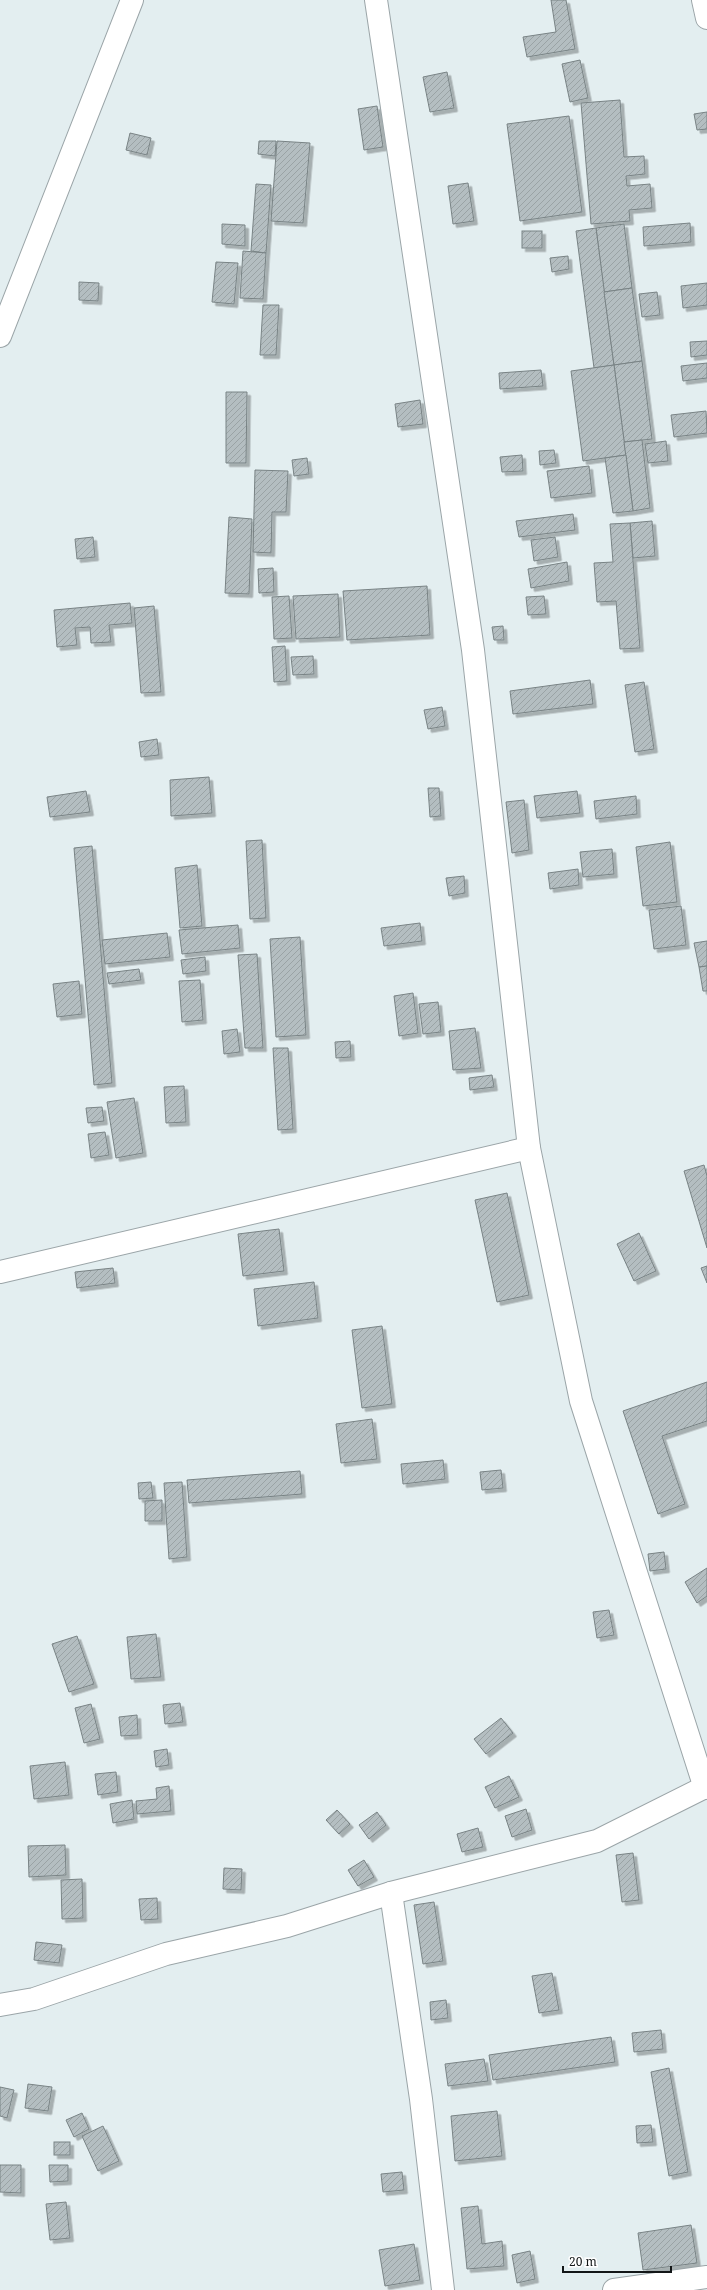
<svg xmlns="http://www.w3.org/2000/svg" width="707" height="2290" font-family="'Noto Serif',serif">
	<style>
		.building { fill: url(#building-hatch); stroke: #798385; filter: url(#shadow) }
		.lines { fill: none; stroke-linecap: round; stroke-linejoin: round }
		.street-casing { stroke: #9ba5a8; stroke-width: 24 }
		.street { stroke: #fff; stroke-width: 22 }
	</style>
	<defs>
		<pattern id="building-hatch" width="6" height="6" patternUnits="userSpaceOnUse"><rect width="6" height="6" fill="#b4bec1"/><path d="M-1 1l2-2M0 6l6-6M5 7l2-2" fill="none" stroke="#9aa3a5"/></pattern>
		<filter id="shadow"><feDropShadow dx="3.5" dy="3.5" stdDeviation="0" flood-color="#0004"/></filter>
	</defs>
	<rect width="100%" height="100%" fill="#e3eef0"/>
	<g class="building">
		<polygon points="551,0 566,0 575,49 527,57 523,37 556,32"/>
		<polygon points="580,60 588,98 570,102 562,64"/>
		<polygon points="447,72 454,108 430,112 423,77"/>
		<polygon points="620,100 624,157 644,156 645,174 626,176 627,186 650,184 652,208 629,210 630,221 591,224 581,103"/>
		<polygon points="377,106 383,147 364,150 358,109"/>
		<polygon points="707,112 707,129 697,130 694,114"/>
		<polygon points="569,116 582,212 520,221 507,124"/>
		<polygon points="130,133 151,138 147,155 126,150"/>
		<polygon points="259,141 276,141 275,156 258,154"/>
		<polygon points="277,141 310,143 303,223 271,221"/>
		<polygon points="468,183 474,221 453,224 448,186"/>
		<polygon points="256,184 271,185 266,253 251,251"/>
		<polygon points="690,223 691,242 644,246 643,227"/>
		<polygon points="222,224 245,225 245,246 222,244"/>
		<polygon points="624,224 632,288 604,292 596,228"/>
		<polygon points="596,228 614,365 594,368 576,231"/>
		<rect x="522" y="231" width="20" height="17"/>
		<polygon points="243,251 266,253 263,299 240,298"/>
		<polygon points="568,256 569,269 552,272 550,258"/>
		<polygon points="216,262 238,263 234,304 212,302"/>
		<polygon points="79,282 99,283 98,301 79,300"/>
		<polygon points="707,283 707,305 683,308 681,286"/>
		<polygon points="632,288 642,361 614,365 604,292"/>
		<polygon points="657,292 660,315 642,317 639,294"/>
		<polygon points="263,305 279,305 276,355 260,355"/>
		<polygon points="707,341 707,355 691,357 690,342"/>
		<polygon points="642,361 652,439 624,442 614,365"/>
		<polygon points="707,363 707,378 683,381 681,366"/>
		<polygon points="614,365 626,455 583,461 571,371"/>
		<polygon points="541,370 543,386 500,389 499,373"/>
		<polygon points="226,392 247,392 246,463 226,463"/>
		<polygon points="420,400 423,424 398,427 395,404"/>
		<polygon points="706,411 707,433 674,437 671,415"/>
		<polygon points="642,440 650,508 633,511 624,442"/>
		<polygon points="666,441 668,461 648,463 645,444"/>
		<polygon points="554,450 556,463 540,465 539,451"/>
		<polygon points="522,455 523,471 502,472 500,457"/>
		<polygon points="626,455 633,511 613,513 605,458"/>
		<polygon points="307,458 309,474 294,476 292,460"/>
		<polygon points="589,466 592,493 551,498 547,471"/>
		<polygon points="255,470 288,471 286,512 272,512 271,553 253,552"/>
		<polygon points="573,514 575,530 519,537 516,521"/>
		<polygon points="229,517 252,519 249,594 225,593"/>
		<polygon points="652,521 655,556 633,558 630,523"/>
		<polygon points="630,523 640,648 620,649 616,601 597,602 594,563 613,562 610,524"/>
		<polygon points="93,537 95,557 77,559 75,539"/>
		<polygon points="555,537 558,557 534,561 531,540"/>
		<polygon points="567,562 569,581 531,588 528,569"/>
		<polygon points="273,568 274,592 259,593 258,569"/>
		<polygon points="427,586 430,635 347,640 343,591"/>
		<polygon points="338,594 340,637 296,639 293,596"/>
		<polygon points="289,596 292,638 274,639 272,597"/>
		<polygon points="544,596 546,614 528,615 526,597"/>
		<polygon points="130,603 132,623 109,625 111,642 91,643 90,627 75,628 77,645 57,647 54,610"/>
		<polygon points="154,606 161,692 141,693 134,608"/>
		<polygon points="503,626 504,640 494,640 492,627"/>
		<polygon points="285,646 287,681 274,682 272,647"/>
		<polygon points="313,656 314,674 293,675 291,657"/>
		<polygon points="590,680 593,704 513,714 510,691"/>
		<polygon points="644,682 654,749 635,752 625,685"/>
		<polygon points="442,707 445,726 428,729 424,710"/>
		<polygon points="157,739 159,755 141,757 139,742"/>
		<polygon points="209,777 212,813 171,816 170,780"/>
		<polygon points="428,788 439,788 441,816 430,817"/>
		<polygon points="86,791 90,812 50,817 47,797"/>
		<polygon points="577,791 580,813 537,818 534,796"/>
		<polygon points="636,796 637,814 596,819 594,801"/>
		<polygon points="524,800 529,850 512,853 506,802"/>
		<polygon points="262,840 266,918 250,919 246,841"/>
		<polygon points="670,842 677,902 643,906 636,847"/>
		<polygon points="92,846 112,1083 94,1085 74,848"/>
		<polygon points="612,849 614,874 583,877 580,852"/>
		<polygon points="197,865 202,926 180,928 175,868"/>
		<polygon points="578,869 579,885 550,889 548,873"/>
		<polygon points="464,876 465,893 449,896 446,878"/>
		<polygon points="681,906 686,945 654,949 649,910"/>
		<polygon points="420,923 422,941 384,946 381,928"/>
		<polygon points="238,925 240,948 182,954 179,930"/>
		<polygon points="167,933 170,957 105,964 102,940"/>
		<polygon points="300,937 306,1035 276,1037 270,939"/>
		<polygon points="707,941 707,966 699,967 694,943"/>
		<polygon points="257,954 263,1048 245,1048 238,955"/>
		<polygon points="205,957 206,971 183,974 181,960"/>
		<polygon points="707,966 707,991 703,991 699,967"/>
		<polygon points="139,969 141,980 109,984 107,973"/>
		<polygon points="200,980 203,1020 182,1022 179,981"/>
		<polygon points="79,981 82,1014 57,1017 53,984"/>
		<polygon points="413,993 418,1033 399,1036 394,996"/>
		<polygon points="438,1002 441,1032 423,1034 419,1004"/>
		<polygon points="475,1028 481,1068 453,1070 449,1031"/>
		<polygon points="237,1029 240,1052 224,1054 222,1031"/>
		<polygon points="350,1041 351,1057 336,1058 335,1042"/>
		<polygon points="273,1048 288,1048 293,1129 278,1130"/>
		<polygon points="492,1075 494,1087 470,1090 469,1078"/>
		<polygon points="184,1086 186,1122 166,1123 164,1087"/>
		<polygon points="134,1098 143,1153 116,1158 107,1102"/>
		<polygon points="102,1107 104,1121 88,1123 86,1108"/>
		<polygon points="105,1132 109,1155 91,1158 88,1134"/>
		<polygon points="704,1165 707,1176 707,1248 684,1171"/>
		<polygon points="507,1193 529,1295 497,1302 475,1200"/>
		<polygon points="279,1229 284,1271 243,1276 238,1234"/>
		<polygon points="639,1233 656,1271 634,1281 617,1244"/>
		<polygon points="707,1266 707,1283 701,1268"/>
		<polygon points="113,1268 115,1283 77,1288 75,1272"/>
		<polygon points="314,1282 318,1318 258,1326 254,1289"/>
		<polygon points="382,1326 392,1404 362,1408 352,1330"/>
		<polygon points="707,1382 707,1421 662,1436 685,1504 658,1514 623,1411"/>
		<polygon points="372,1419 377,1459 341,1463 336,1424"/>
		<polygon points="443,1460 445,1479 403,1484 401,1464"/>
		<polygon points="501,1470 503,1488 482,1490 480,1472"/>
		<polygon points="300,1471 302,1494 189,1503 187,1480"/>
		<polygon points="151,1482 153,1498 139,1499 138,1483"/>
		<polygon points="182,1482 187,1557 169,1559 164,1483"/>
		<polygon points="162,1500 162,1521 145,1521 145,1501"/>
		<polygon points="664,1552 666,1569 650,1571 648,1554"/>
		<polygon points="707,1568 707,1596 697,1603 685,1582"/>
		<polygon points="609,1610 614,1635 597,1638 593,1612"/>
		<polygon points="156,1634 161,1677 131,1679 127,1637"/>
		<polygon points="77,1636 94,1684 69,1692 52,1644"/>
		<polygon points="180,1703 183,1722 165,1724 163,1705"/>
		<polygon points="91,1704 100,1739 84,1743 75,1708"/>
		<polygon points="137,1715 138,1735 121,1736 119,1717"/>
		<polygon points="501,1718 513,1733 486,1754 474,1739"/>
		<polygon points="167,1749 169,1765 156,1767 154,1751"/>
		<polygon points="65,1762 69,1795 34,1799 30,1766"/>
		<polygon points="116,1772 118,1792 98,1795 95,1774"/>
		<polygon points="509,1776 519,1797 495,1808 485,1787"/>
		<polygon points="169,1786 171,1811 137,1814 136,1801 157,1799 156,1788"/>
		<polygon points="132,1800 134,1819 113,1823 110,1804"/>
		<polygon points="526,1809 532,1830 512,1837 505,1816"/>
		<polygon points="337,1810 350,1824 339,1834 326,1820"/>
		<polygon points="377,1812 386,1825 369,1839 359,1825"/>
		<polygon points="478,1828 483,1847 462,1852 457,1834"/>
		<polygon points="65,1845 66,1875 29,1877 28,1846"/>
		<polygon points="633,1853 639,1900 622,1902 616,1855"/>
		<polygon points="364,1860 374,1877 358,1886 348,1870"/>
		<polygon points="224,1868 242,1869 241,1890 223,1889"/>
		<polygon points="82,1879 83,1918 62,1919 61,1880"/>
		<polygon points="157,1898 158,1919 141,1920 139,1899"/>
		<polygon points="434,1902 443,1961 423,1964 414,1905"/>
		<polygon points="36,1942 62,1945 59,1963 34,1960"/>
		<polygon points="552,1973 559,2010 539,2013 532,1976"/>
		<polygon points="446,2000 448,2018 431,2020 430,2002"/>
		<polygon points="661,2030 663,2049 634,2052 632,2033"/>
		<polygon points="611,2037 615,2062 493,2080 489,2055"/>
		<polygon points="484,2059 488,2081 448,2086 445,2064"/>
		<polygon points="669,2068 688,2172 669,2176 651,2072"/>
		<polygon points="28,2084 52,2087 48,2111 25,2108"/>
		<polygon points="0,2087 14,2090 7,2118 0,2116"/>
		<polygon points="497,2111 502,2156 455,2161 451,2116"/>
		<polygon points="82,2113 89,2129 74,2137 66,2120"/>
		<polygon points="651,2125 653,2142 637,2143 636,2126"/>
		<polygon points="103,2126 119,2161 98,2171 82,2136"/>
		<rect x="54" y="2142" width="16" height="13"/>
		<polygon points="0,2165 21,2165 21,2193 0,2192"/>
		<polygon points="49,2165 68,2165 68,2181 50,2182"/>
		<polygon points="402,2172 404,2190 383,2192 381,2174"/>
		<polygon points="66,2202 70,2238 50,2240 46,2204"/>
		<polygon points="478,2206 482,2244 502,2241 504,2266 467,2269 461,2208"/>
		<polygon points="691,2225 697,2263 643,2270 638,2233"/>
		<polygon points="414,2244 420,2280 385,2286 379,2250"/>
		<polygon points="530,2251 535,2279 517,2283 512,2255"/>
	</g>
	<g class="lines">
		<defs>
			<g id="street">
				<polyline points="376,0 473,650 529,1148 581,1401 705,1788"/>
				<polyline points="703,0 707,18"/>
				<polyline points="0,336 132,0"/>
				<polyline points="0,1272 529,1148"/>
				<polyline points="391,1893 421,2099 443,2290"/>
				<polyline points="0,2005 34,1999 166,1954 287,1926 391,1893 597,1841 707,1786"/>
				<polyline points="614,2290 707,2277"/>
			</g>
		</defs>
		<use href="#street" class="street-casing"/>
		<use href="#street" class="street"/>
	</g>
	<path d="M563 2266v6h108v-6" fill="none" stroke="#121617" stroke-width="2"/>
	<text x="569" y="2266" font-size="12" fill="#121617" stroke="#ffffff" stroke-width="3" paint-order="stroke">20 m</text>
</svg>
